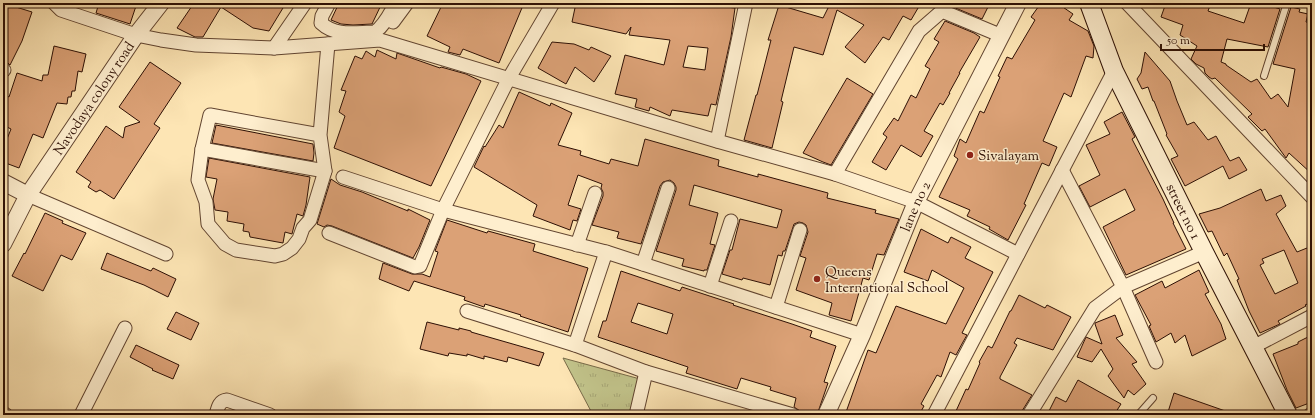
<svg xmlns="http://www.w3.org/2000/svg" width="1315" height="418" font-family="'Sorts Mill Goudy',serif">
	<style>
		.park { fill: url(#park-tufts); stroke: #786a48 }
		.building { fill: #dba176; stroke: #2d0f04; fill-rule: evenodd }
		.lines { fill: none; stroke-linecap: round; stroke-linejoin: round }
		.service-casing { stroke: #614430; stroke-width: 8 }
		.minor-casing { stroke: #614430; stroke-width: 15 }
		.tertiary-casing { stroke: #614430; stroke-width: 18 }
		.secondary-casing { stroke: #2d0f04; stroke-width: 20 }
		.service { stroke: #feeece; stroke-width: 6 }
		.minor { stroke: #feeece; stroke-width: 13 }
		.tertiary { stroke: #feeece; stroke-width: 16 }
		.secondary { stroke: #feeece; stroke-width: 18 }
		.poi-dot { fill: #8f2418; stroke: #feeece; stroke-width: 1.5 }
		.labels { text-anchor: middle; stroke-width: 3; stroke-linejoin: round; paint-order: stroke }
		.street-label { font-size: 14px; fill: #2d0f04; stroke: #feeece }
		.poi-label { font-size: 14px; fill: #2d0f04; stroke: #feeece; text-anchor: start }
	</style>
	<defs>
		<pattern id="park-tufts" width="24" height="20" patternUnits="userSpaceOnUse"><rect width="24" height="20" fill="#c2c48b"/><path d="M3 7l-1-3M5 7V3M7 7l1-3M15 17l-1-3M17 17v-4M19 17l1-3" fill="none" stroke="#a7a776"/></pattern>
	</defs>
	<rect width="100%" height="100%" fill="#fde5b4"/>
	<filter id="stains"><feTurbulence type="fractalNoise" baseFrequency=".005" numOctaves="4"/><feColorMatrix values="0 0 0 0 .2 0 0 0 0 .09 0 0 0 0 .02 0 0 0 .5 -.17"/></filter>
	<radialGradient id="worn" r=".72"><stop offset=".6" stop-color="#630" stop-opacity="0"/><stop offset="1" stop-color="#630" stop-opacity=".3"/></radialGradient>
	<polygon class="park" points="563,358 640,379 629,415 593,415"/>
	<g class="building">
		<polygon points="3,3 32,12 22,41 10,65 8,63 3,62"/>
		<polygon points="99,3 137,3 130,24 96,13"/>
		<polygon points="194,3 286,3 269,31 253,28 221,7 203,37 195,37 177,28"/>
		<polygon points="339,3 382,3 372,24 353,25 341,24 331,20"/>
		<polygon points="443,3 524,3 499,63 463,49 460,55 448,52 450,47 427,36"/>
		<path d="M576 3H692L735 8 731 37 716 105 711 104 708 116 672 110 670 116 650 107 649 111 635 107 637 99 615 94 625 55 664 65 670 40 629 35 631 27 626 34 572 22ZM688 46 708 48 705 70 683 67Z"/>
		<polygon points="822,3 921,3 911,20 903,16 889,40 883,37 865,63 845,47 864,25 837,10 823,55 794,47 781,101 783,102 772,148 744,140 756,95 757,95 771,40 768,40 779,5 823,18 829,6"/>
		<polygon points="955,3 990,3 982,19 953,7"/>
		<polygon points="1041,3 1057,3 1073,14 1069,20 1088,31 1094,46 1093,58 1086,56 1071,97 1064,93 1043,141 1057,147 1049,166 1042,163 1024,204 1026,205 1008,240 989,229 990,227 967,216 970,210 939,197 958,159 954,156 960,139 966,143 980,111 984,113 1000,77 998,76 1007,57 1012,59 1035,20 1031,17"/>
		<polygon points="1166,3 1211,3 1208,11 1244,23 1251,3 1261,3 1280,9 1268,47 1227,39 1221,62 1226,64 1226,65 1251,82 1257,79 1271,99 1278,94 1288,107 1295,69 1273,64 1291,7 1300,9 1299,12 1308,14 1306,22 1312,23 1312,174 1289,153 1286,158 1265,129 1262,131 1248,117 1252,114 1215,78 1212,79 1209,77 1205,73 1204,68 1196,64 1191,59 1197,46 1180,35 1183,25 1161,17"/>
		<polygon points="945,21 974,33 980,37 959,73 960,73 949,93 950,93 943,105 940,103 924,131 933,136 921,157 901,145 886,170 872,162 887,137 883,134 894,118 898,121 911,95 916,98 930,69 925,66 939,42 934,39"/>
		<polygon points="552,42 574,44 589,50 591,47 611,56 594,82 575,67 566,84 538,68"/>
		<polygon points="54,46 86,54 82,72 78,71 75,91 72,91 71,97 68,97 67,104 57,103 43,138 33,134 19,168 3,162 3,149 11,129 3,125 3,94 9,97 17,73 42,81 43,75 48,75"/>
		<polygon points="377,50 396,59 397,53 440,68 441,67 466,74 481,81 431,186 334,148 345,116 339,112 346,91 341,90 355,56 362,59 366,51 375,57"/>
		<polygon points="1145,52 1170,81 1177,101 1187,125 1194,122 1208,140 1216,136 1230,161 1239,157 1247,170 1229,179 1223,166 1185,186 1171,159 1178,156 1166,135 1167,134 1154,101 1153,101 1148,87 1142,89 1137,79 1141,73"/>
		<polygon points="150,62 181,83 154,124 160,128 114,199 100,190 96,192 88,187 91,182 76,172 106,126 123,138 125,127 140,122 119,107"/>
		<polygon points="847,78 873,94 831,165 823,162 803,153"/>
		<polygon points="519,92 550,106 551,103 572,113 558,145 581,151 580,155 609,164 611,159 638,166 645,139 719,160 718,166 758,177 758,174 828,193 827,198 876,210 875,213 899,219 884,255 877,254 869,280 863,278 851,321 829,315 832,303 796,290 806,258 800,256 808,232 806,225 803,223 799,222 794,224 785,251 783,251 782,256 778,255 770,285 743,278 742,280 722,274 730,250 732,250 740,219 777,228 782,210 694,185 689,205 718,213 710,244 715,245 707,270 704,270 704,271 682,266 684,259 656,251 676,190 676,187 674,183 670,180 663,182 660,186 641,244 617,238 619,232 592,225 603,196 603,192 601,188 602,184 578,175 568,205 581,209 577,221 573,220 570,230 533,216 537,205 474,167 484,146 485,147 499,125 503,128"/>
		<polygon points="1122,112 1135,137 1132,139 1163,199 1174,223 1173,223 1186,249 1126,275 1103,227 1135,210 1125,189 1090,207 1079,186 1100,175 1086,145 1110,134 1104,122"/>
		<polygon points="216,125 313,144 314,153 313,161 212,143"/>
		<polygon points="209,158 310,177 306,205 303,216 297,214 292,234 285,232 283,243 250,237 249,232 243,231 244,224 227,221 228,212 215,210 213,199 217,179 206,177"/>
		<polygon points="331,179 340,185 362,192 408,211 408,209 430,220 419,247 413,258 332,226 327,225 324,227 317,224"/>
		<path d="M1261 189 1266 201 1281 195 1286 206 1276 214 1297 252 1312 246V302L1305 305 1306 306 1278 321 1280 324 1260 333 1249 311 1237 280 1239 279 1227 253 1224 256 1212 231 1208 232 1199 214 1220 208ZM1284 250 1298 283 1275 294 1260 265 1264 263 1262 259Z"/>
		<polygon points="45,213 63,221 62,223 86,233 72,260 61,255 43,291 12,276 24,253 25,254"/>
		<polygon points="447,220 487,233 488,231 535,244 533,251 588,268 568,332 520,316 521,315 485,304 484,307 464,300 465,297 414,281 409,291 379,279 383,263 412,274 422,274 430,277 438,252 435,251"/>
		<polygon points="921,229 948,243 951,237 971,247 965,258 993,272 962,333 967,335 963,342 956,355 950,352 941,377 937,375 921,404 924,406 919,415 845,415 868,350 876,353 896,306 946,324 964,288 932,270 928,281 904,272"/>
		<polygon points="107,253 151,271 153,268 176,279 168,297 144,285 101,269"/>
		<polygon points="1199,270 1209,292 1205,294 1221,324 1226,339 1192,356 1185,335 1175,343 1171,333 1156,342 1149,326 1151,325 1135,295 1162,281 1165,288"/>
		<path d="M621 271 680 291 682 287 734 304 733 305 792 324 812 331 810 337 836 346 824 382 828 383 817 415 800 411 794 407 796 398 770 390 771 387 741 378 737 389 686 373 688 367 598 337 603 321H606ZM638 303 673 314 667 334 631 322Z"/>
		<polygon points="1019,295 1045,308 1047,305 1071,317 1053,350 1017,338 1014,343 1017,345 1000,377 1000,379 1032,395 1022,411 1021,415 964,415 956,411 966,389 968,390 980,363 979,362 988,346 992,348 1010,311 1011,311"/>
		<polygon points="176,312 199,323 191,340 167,329"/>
		<polygon points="1115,315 1123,335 1116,338 1137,362 1132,364 1146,384 1134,395 1128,390 1124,398 1108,376 1113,369 1101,349 1092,362 1077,357 1086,337 1102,344 1095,324 1095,323"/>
		<polygon points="427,322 459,330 459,328 471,331 471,332 544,353 539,366 508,357 507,362 484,356 484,359 467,354 467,356 449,353 448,356 420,349"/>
		<polygon points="1312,335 1312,402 1296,408 1287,390 1273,354 1298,344 1298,342"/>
		<polygon points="136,345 179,365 173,379 152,370 153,369 130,357"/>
		<polygon points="1078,380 1121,404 1114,415 1056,415 1049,411 1056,397 1066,402"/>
		<polygon points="1174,393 1231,413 1230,415 1177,415 1168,412"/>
	</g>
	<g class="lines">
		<defs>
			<g id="service">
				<polyline points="1264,76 1287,3"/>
				<polyline points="1138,415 1153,398"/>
			</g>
			<g id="minor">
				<polyline points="54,3 61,10 136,35 161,40 196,45 274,48 380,40 717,141 835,174 916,202 1018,254"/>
				<path d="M329 3 322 16 321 23C336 37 356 32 375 32 385 25 390 13 396 3"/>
				<polyline points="1127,3 1312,197"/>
				<polyline points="393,22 407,3"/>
				<polyline points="274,48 305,3"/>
				<polyline points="3,70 4,70"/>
				<polyline points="320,135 210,115 202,149 198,180 206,202 208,224 225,244 236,250 275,256 283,254 292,248 299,239 303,228 310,220 325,171 320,135 328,44"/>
				<polyline points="717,141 746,3"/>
				<polyline points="202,149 325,171"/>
				<polyline points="1062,170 1123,287 1156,362"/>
				<polyline points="835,174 919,31 942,11 1002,36"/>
				<polyline points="343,177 443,210 606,252 862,335"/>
				<polyline points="28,195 166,254"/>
				<polyline points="329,233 415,267 420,266 443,210 509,78 553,3"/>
				<polyline points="577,245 595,193"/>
				<polyline points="643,264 668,188"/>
				<polyline points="710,286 731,221"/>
				<polyline points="776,307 800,230"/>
				<polyline points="467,311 575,345 646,372 793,415"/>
				<polyline points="575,345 606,252"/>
				<polyline points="1253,347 1312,316"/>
				<polyline points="3,413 6,415"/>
				<polyline points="81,415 125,328"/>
				<path d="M216 415C218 407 219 401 227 400L270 415"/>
				<polyline points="636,415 646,372"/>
				<polyline points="934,415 1114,71"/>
				<polyline points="1029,415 1095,308 1123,287 1204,252"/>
				<polyline points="1310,415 1312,414"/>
			</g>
			<g id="tertiary">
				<polyline points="3,182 28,195"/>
				<path id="s1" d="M3 244 28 195 136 35 161 3"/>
				<path id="s2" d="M826 415 862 335 916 202 1018 3"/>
			</g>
			<g id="secondary">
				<path id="s3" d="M1089 3 1114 71 1204 252 1288 415"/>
			</g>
		</defs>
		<use href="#service" class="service-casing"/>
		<use href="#minor" class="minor-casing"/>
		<use href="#tertiary" class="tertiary-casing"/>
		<use href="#secondary" class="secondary-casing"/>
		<use href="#service" class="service"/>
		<use href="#minor" class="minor"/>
		<use href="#tertiary" class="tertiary"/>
		<use href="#secondary" class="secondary"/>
	</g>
	<g class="poi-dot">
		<circle cx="970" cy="155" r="4"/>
		<circle cx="817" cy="279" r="4"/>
	</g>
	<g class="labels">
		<g class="street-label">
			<text dy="5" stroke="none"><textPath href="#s1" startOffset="172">Navodaya colony road</textPath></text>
			<text dy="5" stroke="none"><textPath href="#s2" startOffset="227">lane no 2</textPath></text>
			<text dy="5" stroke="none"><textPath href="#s3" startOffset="229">street no 1</textPath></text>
		</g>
		<g class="poi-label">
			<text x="978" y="160">Sivalayam</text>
			<text x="825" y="276">Queens<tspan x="825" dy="16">International School</tspan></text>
		</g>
	</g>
	<rect width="1315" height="418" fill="none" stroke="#fde5b4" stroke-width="16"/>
	<rect x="4" y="4" width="1307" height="410" fill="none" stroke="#2d0f04" stroke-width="2"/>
	<rect x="8" y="8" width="1299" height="402" fill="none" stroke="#2d0f04"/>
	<path d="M1161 44v6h103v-6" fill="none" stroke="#2d0f04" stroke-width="2"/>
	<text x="1167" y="44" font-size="12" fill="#2d0f04" stroke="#feeece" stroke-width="3" paint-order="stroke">50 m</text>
	<rect width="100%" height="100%" filter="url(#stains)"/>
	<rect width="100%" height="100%" fill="url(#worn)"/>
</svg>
